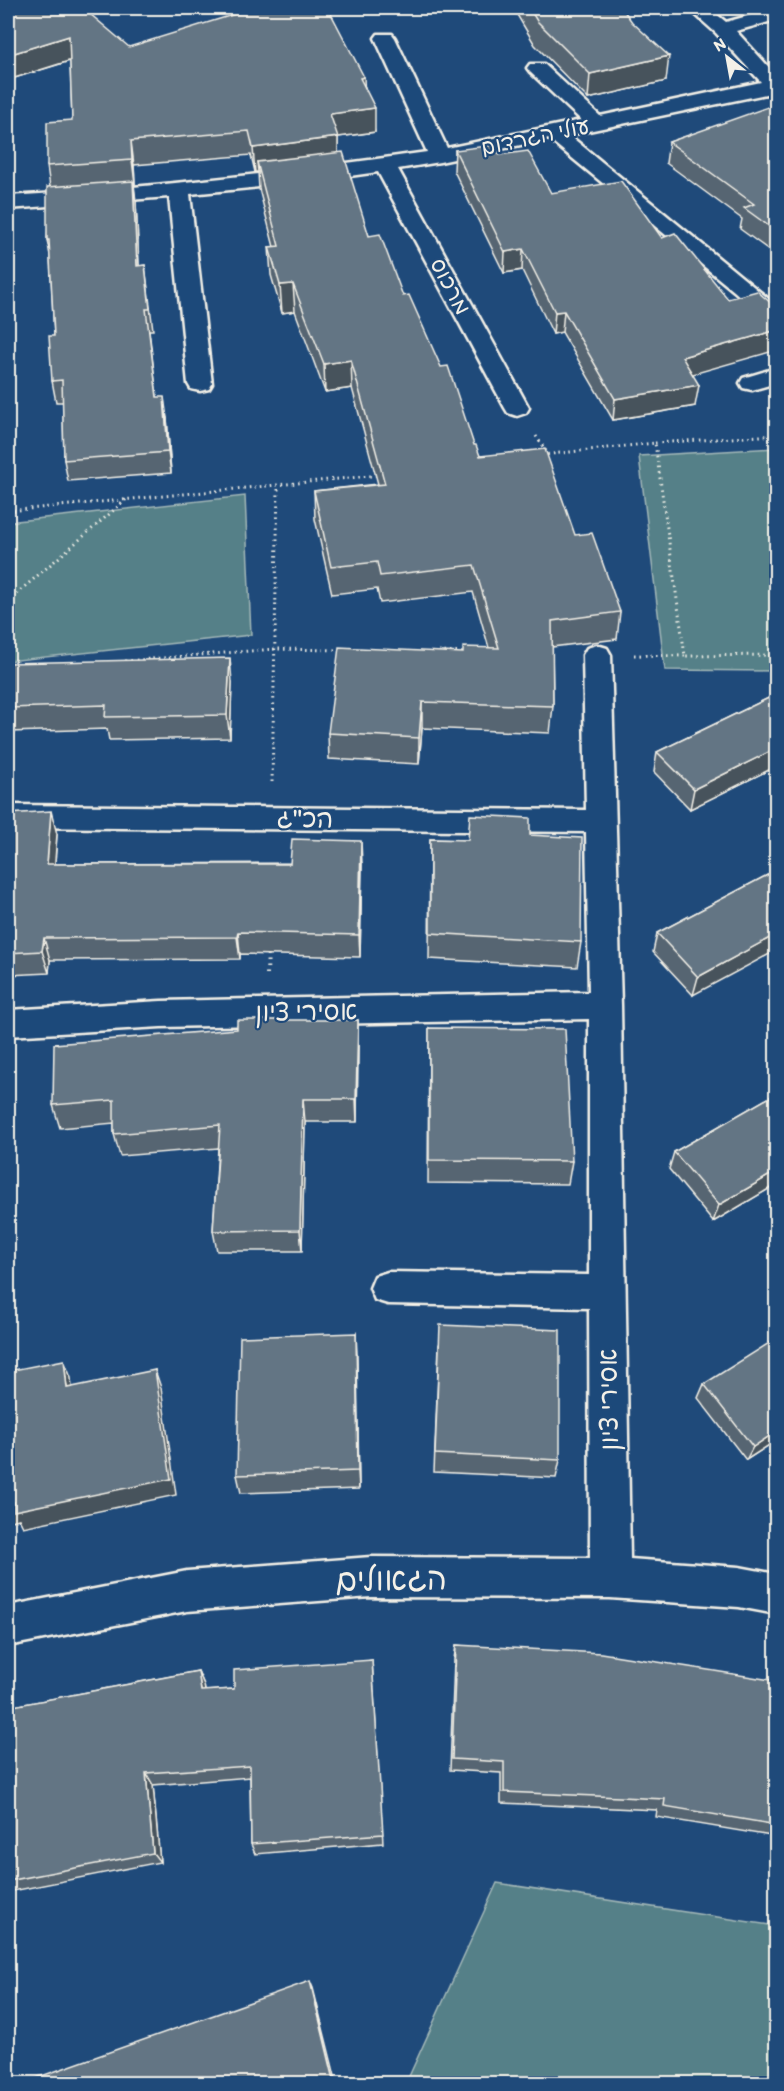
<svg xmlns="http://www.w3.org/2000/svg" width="784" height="2091" font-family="Itim,'Playpen Sans Hebrew',sans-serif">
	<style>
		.green { fill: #548088; stroke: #a4b8b8; stroke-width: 1.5 }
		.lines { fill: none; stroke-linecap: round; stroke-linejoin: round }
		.minor-casing { stroke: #f4f1e8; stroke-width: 5 }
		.path-far1 { stroke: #f4f1e8; stroke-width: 3; stroke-dasharray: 1.5 4; stroke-linecap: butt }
		.path { stroke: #f4f1e8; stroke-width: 4; stroke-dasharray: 1.5 4.5; stroke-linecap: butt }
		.minor { fill: #1f4a7a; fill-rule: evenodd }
		.wall { fill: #566572; stroke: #f4f1e8; stroke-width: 1.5 }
		.shaded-wall { fill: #46525c; stroke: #f4f1e8; stroke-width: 1.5 }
		.building { fill: #647584; stroke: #f4f1e8; stroke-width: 1.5 }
		.labels { text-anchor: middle; stroke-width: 4.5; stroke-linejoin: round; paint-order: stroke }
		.far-street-label { font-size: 22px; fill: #f4f1e8; stroke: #1f4a7a }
		.street-label { font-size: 26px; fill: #f4f1e8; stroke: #1f4a7a }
		.near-street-label { font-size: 32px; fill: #f4f1e8; stroke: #1f4a7a }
	</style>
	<rect width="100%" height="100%" fill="#1f4a7a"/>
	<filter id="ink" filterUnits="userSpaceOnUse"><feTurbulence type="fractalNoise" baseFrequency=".0167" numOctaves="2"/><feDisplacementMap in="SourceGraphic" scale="12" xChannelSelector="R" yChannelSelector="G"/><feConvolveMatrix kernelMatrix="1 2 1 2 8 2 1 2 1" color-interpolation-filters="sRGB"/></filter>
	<g filter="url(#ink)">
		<g class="green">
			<polygon points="776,448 776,671 665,670 639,456"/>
			<polygon points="245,496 251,635 8,661 8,522"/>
			<polygon points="497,1883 776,1926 776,2083 406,2083"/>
		</g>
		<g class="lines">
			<defs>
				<g id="minor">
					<path d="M688 8H709L726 22 776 8V20L736 31 776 75V92L569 135 776 305V324L768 322 734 291 549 139 440 162 398 169 529 408 526 413 517 416 508 413 505 408 378 172 300 183 190 194 212 384 209 389 200 391 191 389 188 384 169 197 8 209V196C149 188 288 172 427 152L375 38 378 34H392L395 38 447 148 581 120 530 72 527 68 530 64H544L600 116 761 82 716 33Z"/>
					<polygon points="776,368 776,383 752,390 743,388 740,383 743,378"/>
					<polygon points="597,645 607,648 611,655 621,1005 630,1559 739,1567 776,1574 776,1614 739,1607 610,1598 371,1597 187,1611 8,1646 8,1606 187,1571 371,1557 590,1558 589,1308 388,1304 375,1300 370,1288 375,1276 388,1272 589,1275 589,1019 161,1027 8,1036 8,1010 161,1001 589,992 586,832 8,827 8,805 586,810 583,655 587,648"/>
				</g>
			</defs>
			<use href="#minor" class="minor-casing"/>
			<g class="path-far1">
				<polyline points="536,436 548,454"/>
				<polyline points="655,443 776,435"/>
				<polyline points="542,455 655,443 685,656 776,655"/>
				<polyline points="8,511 380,475"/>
				<polyline points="8,601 128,498"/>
				<polyline points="439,652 468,653"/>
				<polyline points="634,655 685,656"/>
				<polyline points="125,661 275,649 342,650"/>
				<polyline points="272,782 278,489"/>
			</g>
			<polyline class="path" points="267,974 268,951"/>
			<use href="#minor" class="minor"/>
		</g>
		<g class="wall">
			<polygon points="8,8 129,47 365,87 375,132 338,137 338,153 369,236 403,296 474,445 480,456 575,535 620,612 617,639 552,647 553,706 550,733 422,728 419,764 329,759 328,733 463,653 489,648 473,592 380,603 377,589 332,594 315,519 314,491 378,484 352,388 325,392 295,311 282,313 271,275 269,247 274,247 259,189 258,172 255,172 251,155 134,165 135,184 134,184 136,202 139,266 145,265 153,330 149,330 157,397 167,418 171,473 68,481 64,460 63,402 56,402 52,381 54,336 50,255 47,240 50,187 47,166 72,120 70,61 8,80"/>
			<polygon points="513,8 622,8 666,81 588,99 535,45"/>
			<polygon points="777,106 777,256 740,229 742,219 666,163 669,142"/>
			<polygon points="455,150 500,155 551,193 693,374 695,406 613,420 562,332 553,334 522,270 504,273 454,171"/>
			<polygon points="8,663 232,682 230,738 109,740 107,729 9,732 8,746"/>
			<polygon points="777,694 777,766 690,809 654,772 657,752"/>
			<polygon points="8,814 57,834 55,864 362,863 360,957 240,954 240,959 50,960 49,973 8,975"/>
			<polygon points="530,835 581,942 577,967 429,959 430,839 468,840"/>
			<polygon points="777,870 693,995 653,952 657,933"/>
			<polygon points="358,1020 358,1044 357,1122 305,1122 302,1251 217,1251 213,1231 218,1148 120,1156 114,1134 114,1123 60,1128 53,1105"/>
			<polygon points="429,1028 572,1161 568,1184 428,1183"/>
			<polygon points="777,1093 777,1184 713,1222 669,1169 674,1152"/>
			<polygon points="356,1333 359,1489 241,1493 237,1475"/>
			<polygon points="439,1345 560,1460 556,1478 434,1472"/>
			<polygon points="704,1384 777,1440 746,1460 698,1398"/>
			<polygon points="456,1645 777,1681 777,1837 656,1817 657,1810 501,1803 501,1773 450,1770 454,1659"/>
			<polygon points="372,1660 383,1843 255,1854 251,1844 250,1777 153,1785 160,1862 13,1891 8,1886 8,1707 198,1671 204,1685 205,1691 234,1689"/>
		</g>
		<g class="shaded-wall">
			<polygon points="69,36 72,60 8,80 8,55"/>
			<polygon points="669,56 666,81 588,99 590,74"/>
			<polygon points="364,77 365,101 360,78"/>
			<polygon points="375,108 375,132 331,138 330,114"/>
			<polygon points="338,137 338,162 257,162 258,172 255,172 253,148"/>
			<polygon points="131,141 134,165 135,184 132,160"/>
			<polygon points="133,181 136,202 140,287 137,266"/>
			<polygon points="523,249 522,270 504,273 505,252"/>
			<polygon points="293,284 295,311 282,313 280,285"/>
			<polygon points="564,311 562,332 553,334 555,312"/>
			<polygon points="777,330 777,350 679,378 682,357"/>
			<polygon points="351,360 352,388 325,392 324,364"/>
			<polygon points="699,385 695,406 613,420 615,399"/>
			<polygon points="164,397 167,418 171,473 168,452"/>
			<polygon points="230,658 232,682 230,738 227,715"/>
			<polygon points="422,702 422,728 419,764 419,738"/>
			<polygon points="8,725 9,732 8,746"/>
			<polygon points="777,748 777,766 690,809 694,789"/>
			<polygon points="51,811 57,834 53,887 47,864"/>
			<polygon points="361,841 362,863 360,957 359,935"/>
			<polygon points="238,932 240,954 240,959 237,937"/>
			<polygon points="777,934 777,950 693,995 698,977"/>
			<polygon points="44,938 50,960 49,973 42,951"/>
			<polygon points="358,1020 358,1044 357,1122 356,1099"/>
			<polygon points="303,1099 305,1122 302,1251 300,1230"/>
			<polygon points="777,1171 777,1184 713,1222 719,1205"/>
			<polygon points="356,1333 357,1354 359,1489 358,1471"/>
			<polygon points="64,1360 71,1378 74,1405 67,1388"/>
			<polygon points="155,1370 161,1388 176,1495 23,1527 19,1519 8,1522 8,1504"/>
			<polygon points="777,1431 777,1440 746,1460 753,1447"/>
			<polygon points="198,1671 204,1685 207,1704 201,1691"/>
			<polygon points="146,1773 153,1785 160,1862 153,1853"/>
			<polygon points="310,1981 313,1988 337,2084 335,2084"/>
		</g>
		<g class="building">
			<polygon points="8,8 83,8 129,47 255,8 328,8 364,77 360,78 375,108 330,114 338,137 253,148 249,131 131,141 132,160 47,166 47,122 72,120 69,36 8,55"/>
			<polygon points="529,8 622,8 632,22 669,56 590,74 537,21"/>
			<polygon points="771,106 777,106 777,232 744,208 754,204 669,142"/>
			<polygon points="494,145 500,155 528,151 551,193 621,181 662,238 675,233 728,299 757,291 771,303 777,304 777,330 682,357 699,385 615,399 564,311 555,312 523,249 505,252 455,150"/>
			<polygon points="343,152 369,236 380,234 403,296 409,295 441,367 448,366 474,445 476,445 480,456 545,449 575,535 592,533 620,612 552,621 553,706 422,702 419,738 328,733 339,647 463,653 463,647 499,648 474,565 380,576 377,562 331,567 314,491 385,484 351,360 324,364 293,284 280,285 269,247 279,246 257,162"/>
			<polygon points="133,181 137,266 145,265 150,309 146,309 157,397 164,397 168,452 64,460 62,380 52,381 49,336 54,336 49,240 47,240 47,187"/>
			<polygon points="230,658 227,715 105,717 106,705 8,708 8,663"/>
			<polygon points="777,694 777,748 694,789 657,752"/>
			<polygon points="51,811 47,864 290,864 292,839 361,841 359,935 238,932 237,937 44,938 42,951 8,953 8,814"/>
			<polygon points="470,815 530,818 530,835 582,838 581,942 430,933 430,839 468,840"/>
			<polygon points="777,870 777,934 698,977 657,933"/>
			<polygon points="237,1020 358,1020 356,1099 303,1099 300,1230 213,1231 220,1125 114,1134 114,1100 53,1105 54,1044 237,1029"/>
			<polygon points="429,1028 565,1029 572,1161 429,1160"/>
			<polygon points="777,1093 777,1171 719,1205 674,1152"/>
			<polygon points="440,1325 560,1330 560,1460 435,1454"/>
			<polygon points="356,1333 358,1471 237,1475 240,1337"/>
			<polygon points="777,1338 777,1431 753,1447 704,1384"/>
			<polygon points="64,1360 67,1388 155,1370 171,1479 14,1511 14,1502 8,1504 8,1371"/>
			<polygon points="456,1645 601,1653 777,1681 777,1825 664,1806 665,1799 504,1792 504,1762 452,1759"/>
			<polygon points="372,1660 383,1834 251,1844 250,1766 146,1773 153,1853 8,1881 8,1707 198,1671 201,1691 234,1689 234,1670"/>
			<polygon points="310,1981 335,2084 19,2084"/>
		</g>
	</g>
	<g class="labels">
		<g class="far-street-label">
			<text transform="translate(535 136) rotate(-12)" y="8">עולי הגרדום</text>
			<text transform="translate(451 286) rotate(62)" y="8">מרכוס</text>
		</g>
		<g class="street-label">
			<text transform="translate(305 818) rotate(1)" y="9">הכ"ג</text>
			<text transform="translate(306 1011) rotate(-1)" y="9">אסירי ציון</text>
			<text transform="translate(608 1400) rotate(-91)" y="9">אסירי ציון</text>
		</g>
		<g class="near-street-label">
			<text transform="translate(391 1579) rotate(-1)" y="11">הגאולים</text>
		</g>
	</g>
	<rect width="784" height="2091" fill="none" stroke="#1f4a7a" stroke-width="30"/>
	<rect x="15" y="15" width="754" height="2061" fill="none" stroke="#f4f1e8" stroke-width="2" filter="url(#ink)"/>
	<g transform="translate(727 57) rotate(329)" stroke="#1f4a7a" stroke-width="4.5" paint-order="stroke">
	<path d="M0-4.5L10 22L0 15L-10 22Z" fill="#f4f1e8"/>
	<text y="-9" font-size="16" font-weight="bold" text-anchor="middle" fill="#f4f1e8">N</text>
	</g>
</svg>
